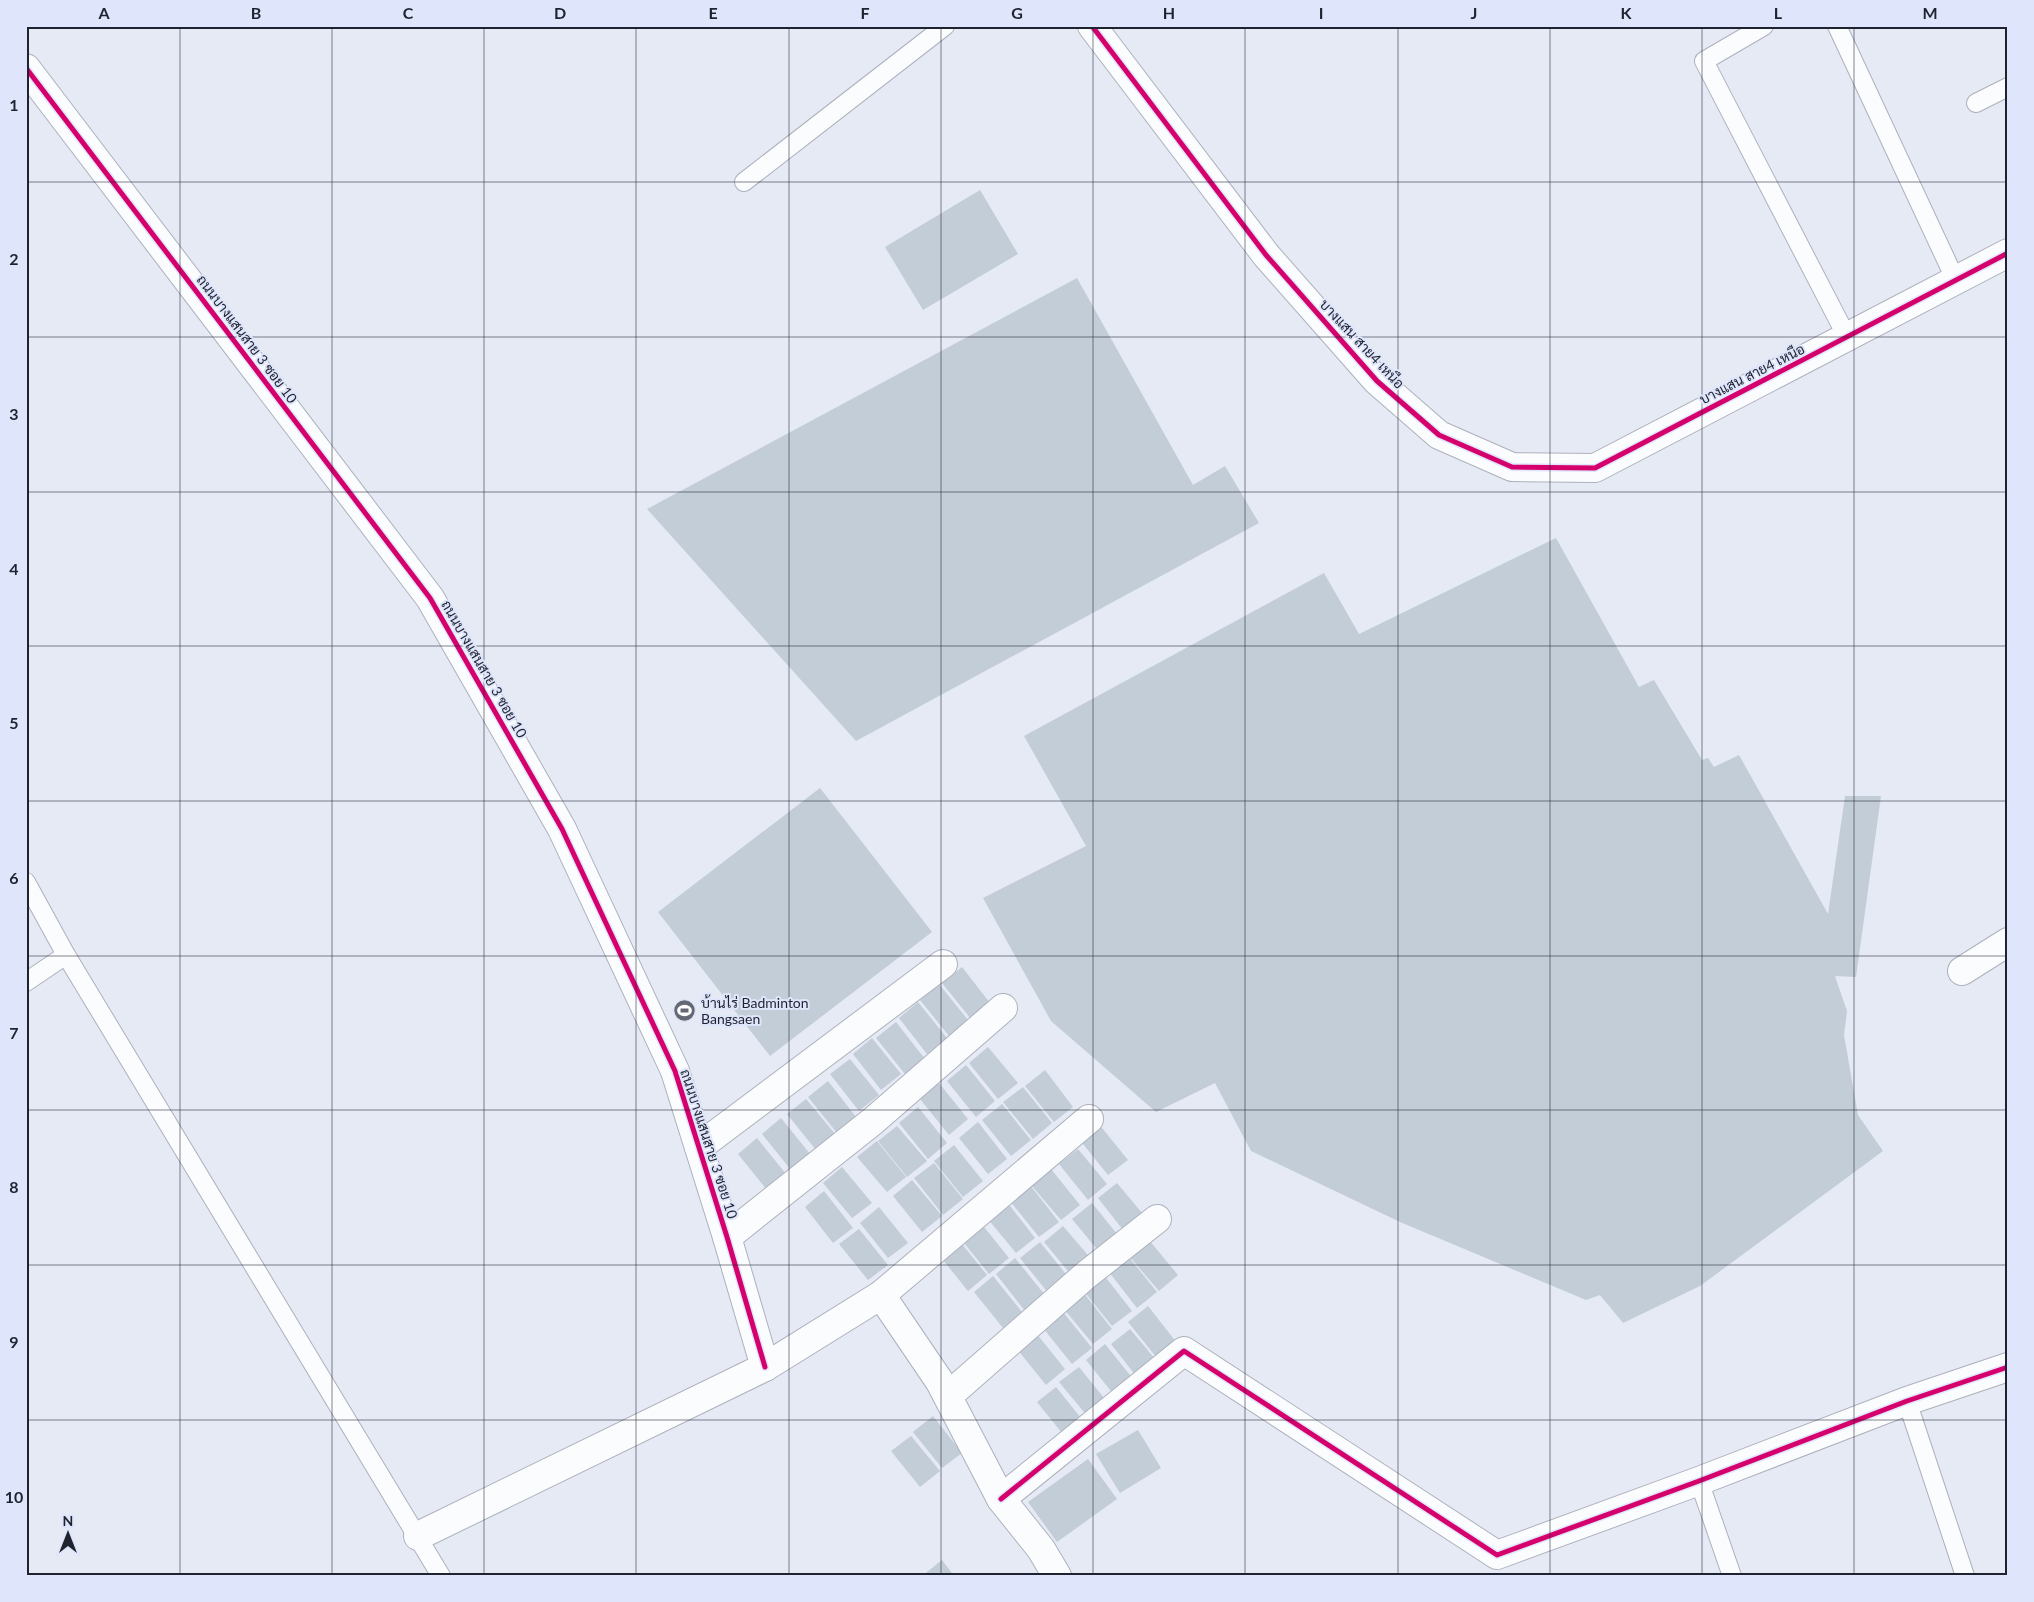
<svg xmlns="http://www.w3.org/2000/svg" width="2034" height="1602" font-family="Lato,Sarabun,sans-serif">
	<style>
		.building { fill: #c3cdd8 }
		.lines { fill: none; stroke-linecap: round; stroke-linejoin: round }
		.service-casing { stroke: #adb1bc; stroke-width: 20 }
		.minor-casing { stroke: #adb1bc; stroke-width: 30 }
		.service { stroke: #fbfcfe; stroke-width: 18 }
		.minor { stroke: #fbfcfe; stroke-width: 28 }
		.cycleway-casing { stroke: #dfe6fb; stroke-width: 8 }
		.cycleway { stroke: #d6006c; stroke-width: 5 }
		.grid { fill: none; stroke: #1f2330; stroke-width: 1; stroke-opacity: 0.55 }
		.labels { text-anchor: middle; stroke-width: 4; stroke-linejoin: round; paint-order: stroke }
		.street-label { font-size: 14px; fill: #1f2330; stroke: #dfe6fb }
		.poi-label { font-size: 14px; fill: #1f2330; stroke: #dfe6fb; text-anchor: start }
		.neatline { fill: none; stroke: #1f2330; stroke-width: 2 }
		.grid-label { font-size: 16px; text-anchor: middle; font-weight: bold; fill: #1f2330 }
	</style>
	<rect width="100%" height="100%" fill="#e5eaf5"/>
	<g class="building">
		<polygon points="980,190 1018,254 923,310 885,247"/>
		<polygon points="1077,278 1193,485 1225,466 1259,523 856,741 647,509"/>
		<polygon points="1556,538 1639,687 1654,680 1702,760 1708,758 1714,767 1739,755 1828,914 1845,796 1881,796 1856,977 1835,976 1847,1011 1844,1035 1858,1115 1883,1151 1700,1286 1623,1323 1600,1295 1586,1300 1400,1222 1251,1151 1215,1083 1156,1112 1051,1021 983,898 1086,846 1024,736 1324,573 1359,634"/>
		<polygon points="820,788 932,932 770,1056 658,912"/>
		<polygon points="962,967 990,1003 971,1019 942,983"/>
		<polygon points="939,984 968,1020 949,1036 920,1000"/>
		<polygon points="918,1002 947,1038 927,1054 899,1018"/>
		<polygon points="896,1022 925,1059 905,1074 876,1038"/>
		<polygon points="872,1038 901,1074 881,1090 853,1054"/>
		<polygon points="988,1047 1018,1083 998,1099 969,1063"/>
		<polygon points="850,1059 879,1095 859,1111 830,1074"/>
		<polygon points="966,1065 995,1101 976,1117 947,1081"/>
		<polygon points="1045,1070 1073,1107 1054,1122 1025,1086"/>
		<polygon points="828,1081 856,1117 837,1133 808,1097"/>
		<polygon points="939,1083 968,1119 949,1135 920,1099"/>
		<polygon points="1023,1087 1052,1123 1033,1139 1003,1102"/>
		<polygon points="806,1099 836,1135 816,1150 787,1114"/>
		<polygon points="1002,1104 1031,1140 1011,1156 982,1120"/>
		<polygon points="918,1107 947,1143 928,1159 899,1123"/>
		<polygon points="781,1118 810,1154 791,1170 762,1134"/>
		<polygon points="978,1122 1007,1159 988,1174 959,1138"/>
		<polygon points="1098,1123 1128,1160 1108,1175 1079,1139"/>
		<polygon points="897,1126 927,1161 907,1177 878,1141"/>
		<polygon points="757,1138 786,1174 767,1190 738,1154"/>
		<polygon points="877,1141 906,1177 887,1192 857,1157"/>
		<polygon points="954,1145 983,1181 963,1197 934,1161"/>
		<polygon points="1078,1149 1107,1184 1088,1200 1059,1164"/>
		<polygon points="934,1163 963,1199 943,1215 914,1178"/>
		<polygon points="842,1167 872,1203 852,1218 823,1183"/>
		<polygon points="1051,1169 1080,1205 1061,1220 1031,1185"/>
		<polygon points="912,1180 942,1216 922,1232 893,1196"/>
		<polygon points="1117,1183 1147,1219 1127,1235 1098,1198"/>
		<polygon points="1030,1185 1059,1222 1039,1237 1010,1201"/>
		<polygon points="824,1191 853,1228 833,1243 805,1207"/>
		<polygon points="1007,1202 1035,1238 1016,1253 987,1218"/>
		<polygon points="1092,1203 1121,1239 1101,1254 1072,1219"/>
		<polygon points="879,1207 908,1243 888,1258 860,1223"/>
		<polygon points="980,1222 1009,1258 989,1274 960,1238"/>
		<polygon points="1063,1226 1093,1261 1073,1277 1044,1242"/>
		<polygon points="859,1229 888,1265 868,1280 839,1244"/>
		<polygon points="958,1239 987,1275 968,1291 939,1255"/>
		<polygon points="1149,1240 1178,1275 1159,1291 1129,1256"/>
		<polygon points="1040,1242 1069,1278 1049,1294 1020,1258"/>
		<polygon points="1128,1256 1157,1292 1137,1308 1109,1272"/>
		<polygon points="1015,1258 1045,1295 1025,1311 996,1274"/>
		<polygon points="1103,1274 1132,1311 1112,1326 1083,1290"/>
		<polygon points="993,1276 1022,1312 1003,1328 974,1292"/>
		<polygon points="1083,1292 1112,1329 1093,1344 1063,1308"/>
		<polygon points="1148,1306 1177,1343 1157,1358 1128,1322"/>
		<polygon points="1063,1312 1092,1348 1072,1364 1043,1328"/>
		<polygon points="1130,1329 1160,1365 1140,1381 1111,1344"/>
		<polygon points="1036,1333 1065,1369 1046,1385 1017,1349"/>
		<polygon points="1105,1344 1134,1380 1115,1396 1086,1360"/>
		<polygon points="1079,1367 1108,1403 1089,1418 1059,1382"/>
		<polygon points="1056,1387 1085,1423 1066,1438 1037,1402"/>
		<polygon points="933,1416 962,1453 942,1468 913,1432"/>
		<polygon points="1138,1430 1161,1468 1120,1493 1096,1454"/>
		<polygon points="911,1436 940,1471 920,1487 891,1451"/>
		<polygon points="1088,1459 1117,1499 1057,1542 1028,1502"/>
		<polygon points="942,1560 954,1576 922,1576"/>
	</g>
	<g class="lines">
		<defs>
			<g id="service">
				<polyline points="1764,26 1704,61 1847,337"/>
				<polyline points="1837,26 1956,281"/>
				<polyline points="1976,103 2008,87"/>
				<polyline points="744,182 945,26"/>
				<polyline points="26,882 66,955 441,1576"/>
				<polyline points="26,982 66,955"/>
				<polyline points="1907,1401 1965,1576"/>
				<polyline points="1699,1481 1732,1576"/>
			</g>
			<g id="minor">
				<polyline points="1092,26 1266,255 1377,381 1439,435 1512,467 1595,468 2008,253"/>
				<polyline points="26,68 430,598 562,829 675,1071 727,1237 765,1367"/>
				<polyline points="1962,971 2008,942"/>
				<polyline points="699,1147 943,964"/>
				<polyline points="727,1237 873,1121 1003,1008"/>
				<polyline points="881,1295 940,1382 1001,1499 1041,1549 1057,1576"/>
				<polyline points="948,1396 1086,1275 1157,1219"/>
				<polyline points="1001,1499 1184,1351 1497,1555 1699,1481 1907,1401 2008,1367"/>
				<polyline points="418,1536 765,1367 881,1295 1089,1119"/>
			</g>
		</defs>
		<use href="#service" class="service-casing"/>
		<use href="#minor" class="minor-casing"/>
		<use href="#service" class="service"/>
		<use href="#minor" class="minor"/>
		<defs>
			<g id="cycleway">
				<polyline points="1092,26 1266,255 1377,381 1439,435 1512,467 1595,468 2008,253"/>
				<polyline points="26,68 430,598 562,829 675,1071 727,1237 765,1367"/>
				<polyline points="1001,1499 1184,1351 1497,1555 1699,1481 1907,1401 2008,1367"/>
			</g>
		</defs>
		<use href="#cycleway" class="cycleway-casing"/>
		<use href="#cycleway" class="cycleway"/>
	</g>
	<path class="grid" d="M180 26V1576M332 26V1576M484 26V1576M636 26V1576M789 26V1576M941 26V1576M1093 26V1576M1245 26V1576M1398 26V1576M1550 26V1576M1702 26V1576M1854 26V1576M26 182H2008M26 337H2008M26 492H2008M26 646H2008M26 801H2008M26 956H2008M26 1110H2008M26 1265H2008M26 1420H2008"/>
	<defs>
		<symbol id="stadium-disc" viewBox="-11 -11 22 22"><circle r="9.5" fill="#646975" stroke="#dfe6fb"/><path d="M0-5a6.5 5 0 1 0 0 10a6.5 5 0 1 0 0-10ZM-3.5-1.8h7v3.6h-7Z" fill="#fff"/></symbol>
	</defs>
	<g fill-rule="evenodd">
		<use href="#stadium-disc" x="672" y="998" width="25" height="25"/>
	</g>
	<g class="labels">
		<g class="street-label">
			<text transform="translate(247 339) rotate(53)" y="5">ถนนบางแสนสาย 3 ซอย 10</text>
			<text transform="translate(1362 344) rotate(47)" y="5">บางแสน สาย4 เหนือ</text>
			<text transform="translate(1752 374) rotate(-27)" y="5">บางแสน สาย4 เหนือ</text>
			<text transform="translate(484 669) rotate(60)" y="5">ถนนบางแสนสาย 3 ซอย 10</text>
			<text transform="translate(709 1144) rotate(72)" y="5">ถนนบางแสนสาย 3 ซอย 10</text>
		</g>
		<g class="poi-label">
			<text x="701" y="1008">บ้านไร่ Badminton<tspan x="701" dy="16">Bangsaen</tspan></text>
		</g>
	</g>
	<rect width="2034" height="1602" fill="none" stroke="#dfe6fb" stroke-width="55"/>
	<g transform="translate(68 1534)" stroke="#dfe6fb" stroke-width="4" paint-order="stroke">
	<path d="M0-4L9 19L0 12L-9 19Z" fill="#1f2330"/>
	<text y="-8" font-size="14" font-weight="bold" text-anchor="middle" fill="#1f2330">N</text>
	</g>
	<rect x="28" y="28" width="1978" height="1546" class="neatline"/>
	<g class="grid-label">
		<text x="104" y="19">A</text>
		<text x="256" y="19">B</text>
		<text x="408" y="19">C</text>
		<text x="560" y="19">D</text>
		<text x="713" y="19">E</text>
		<text x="865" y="19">F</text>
		<text x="1017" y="19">G</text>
		<text x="1169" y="19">H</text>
		<text x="1321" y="19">I</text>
		<text x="1474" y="19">J</text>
		<text x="1626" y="19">K</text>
		<text x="1778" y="19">L</text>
		<text x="1930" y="19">M</text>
		<text x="14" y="111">1</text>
		<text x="14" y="265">2</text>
		<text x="14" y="420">3</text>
		<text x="14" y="575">4</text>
		<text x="14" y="729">5</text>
		<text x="14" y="884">6</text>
		<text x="14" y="1039">7</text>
		<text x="14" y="1193">8</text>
		<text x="14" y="1348">9</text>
		<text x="14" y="1503">10</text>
	</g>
</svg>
